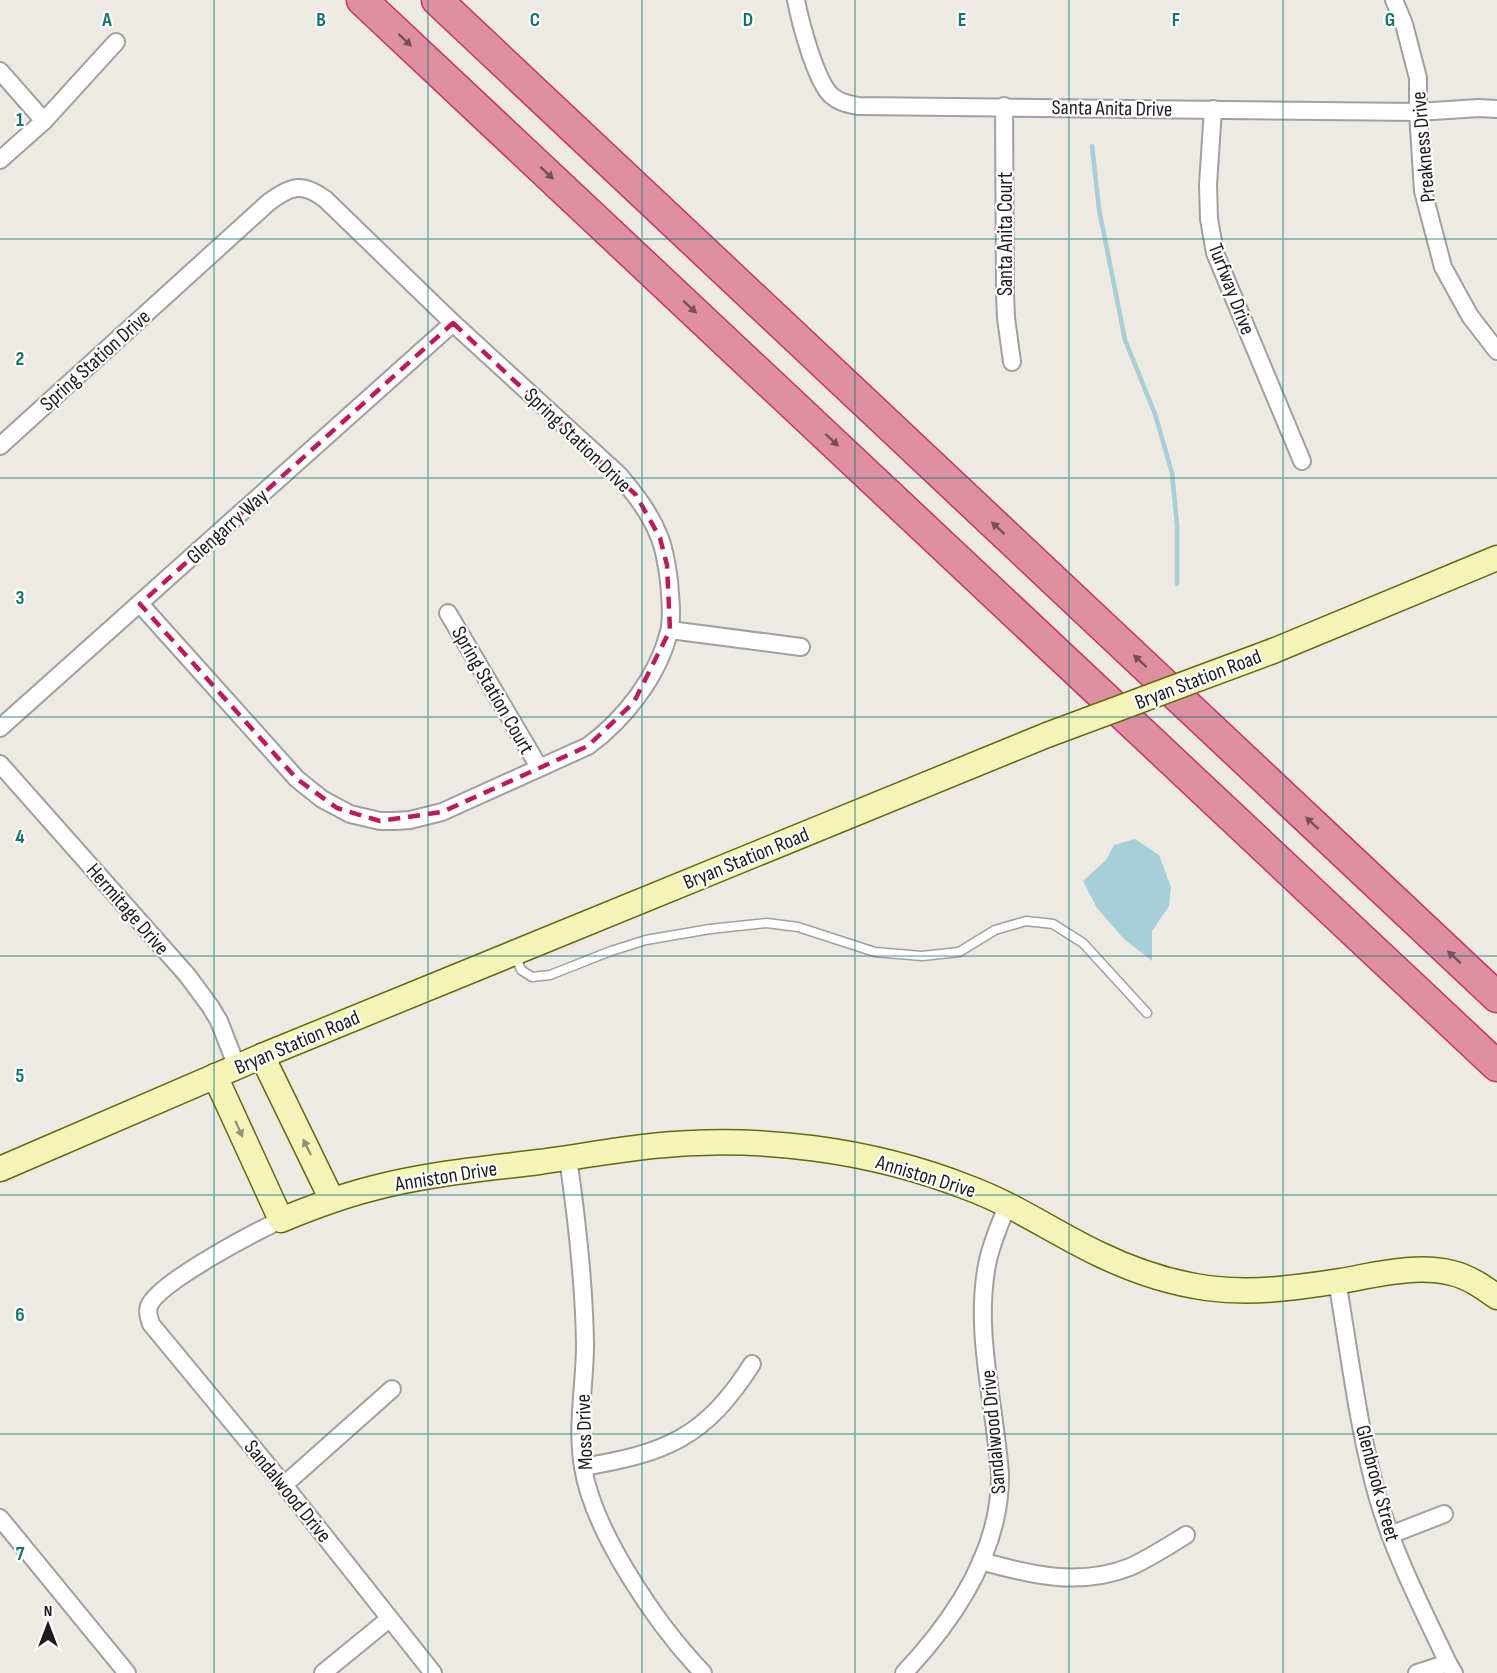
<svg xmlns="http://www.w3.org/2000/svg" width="1497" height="1673" font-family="'Sofia Sans Condensed',sans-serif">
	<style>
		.water { fill: #a6cfd8 }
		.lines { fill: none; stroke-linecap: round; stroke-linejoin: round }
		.stream { stroke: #a6cfd8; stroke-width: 4.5 }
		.lane-casing { stroke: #a0a0a0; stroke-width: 11 }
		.street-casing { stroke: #a0a0a0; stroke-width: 20 }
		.secondary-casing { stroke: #646a0c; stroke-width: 27 }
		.highway-casing { stroke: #ca306c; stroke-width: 33 }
		.lane { stroke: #fff; stroke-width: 8 }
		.street { stroke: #fff; stroke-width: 16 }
		.secondary { stroke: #f4f4b9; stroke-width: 24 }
		.highway { stroke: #df8fa2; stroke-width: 30 }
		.secondary-bridge-casing { stroke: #646a0c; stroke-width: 27; stroke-linecap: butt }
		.secondary-bridge { stroke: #f4f4b9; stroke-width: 24 }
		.oneway { fill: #745058 }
		.oneway2 { fill: #939372 }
		.marked { fill: none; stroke: #c2185b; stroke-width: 4.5; stroke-dasharray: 12 8; stroke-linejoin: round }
		.grid { fill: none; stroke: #0f766e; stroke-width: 1.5; stroke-opacity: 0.55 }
		.labels { text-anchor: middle; stroke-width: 4.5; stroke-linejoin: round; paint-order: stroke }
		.street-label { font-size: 21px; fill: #1c1c1c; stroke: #fff }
		.grid-label { font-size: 20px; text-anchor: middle; font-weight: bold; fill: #0f766e; stroke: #fff; stroke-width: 4.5; stroke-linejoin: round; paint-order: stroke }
	</style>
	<rect width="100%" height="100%" fill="#ede9e3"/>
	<polygon class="water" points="1135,839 1159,855 1171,887 1169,906 1152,931 1152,961 1124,939 1097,908 1083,881 1106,860 1114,845"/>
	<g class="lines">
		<polyline class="stream" points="1092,146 1099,209 1125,340 1155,414 1172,473 1177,525 1177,584"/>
		<defs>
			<polyline id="lane" points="516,956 521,970 532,977 550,975 611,951 646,940 710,929 767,923 798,927 875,952 922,956 959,952 995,930 1026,921 1053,924 1083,943 1147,1013"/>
			<g id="street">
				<path d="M796 0C800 21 816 83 832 96 840 103 849 104 858 106L1418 112 1479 108 1497 109"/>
				<polyline points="1394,0 1404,24 1418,78 1418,112 1423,191 1443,267 1470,316 1497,351"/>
				<polyline points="0,71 44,121"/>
				<polyline points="1004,106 1005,294 1006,318 1012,362"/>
				<polyline points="1213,109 1208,185 1209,219 1215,253 1302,461"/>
				<polyline points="0,160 44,121 116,42"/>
				<path d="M0 446 269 202C291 186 302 182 325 199L453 323 619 475C635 494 650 513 659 536 665 550 667 566 669 581 670 597 673 616 669 632 658 676 625 719 588 746L442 812 410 820 395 821H380L350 814 322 799 297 779 140 604"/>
				<polyline points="448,613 539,767"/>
				<polyline points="670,630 801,647"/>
				<polyline points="0,728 453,323"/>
				<polyline points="0,764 187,975 210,1006 219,1021 237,1067"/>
				<path d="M568 1158C577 1220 584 1281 585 1344 585 1385 576 1426 583 1467 593 1532 658 1626 703 1673"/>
				<path d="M281 1220C255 1232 159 1282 149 1306 147 1312 149 1318 151 1324L284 1485 433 1673"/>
				<path d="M1337 1281C1350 1355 1358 1430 1379 1502 1396 1558 1423 1610 1448 1663L1454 1673"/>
				<path d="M583 1467C666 1453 705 1438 752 1364"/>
				<polyline points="284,1485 392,1389"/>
				<polyline points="0,1518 127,1673"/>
				<polyline points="1390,1535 1444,1514"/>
				<path d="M981 1561C1031 1575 1079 1587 1130 1567 1150 1558 1168 1546 1186 1535"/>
				<polyline points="323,1673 389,1619"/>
				<path d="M904 1673C954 1620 1001 1550 1000 1474 995 1405 974 1333 987 1265 991 1243 1000 1224 1008 1204"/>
				<polyline points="1417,1673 1448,1663"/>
			</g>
			<g id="secondary">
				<polyline points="1273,651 1497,558"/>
				<polyline points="262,1056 332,1200"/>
				<path d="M215 1076 281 1220C310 1208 339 1197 370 1189 425 1174 483 1169 539 1162 577 1157 614 1150 652 1146 758 1135 870 1149 969 1188 1015 1205 1055 1233 1099 1254 1132 1270 1171 1283 1207 1288 1252 1294 1295 1288 1340 1281 1376 1275 1416 1264 1452 1273 1469 1277 1483 1287 1497 1297"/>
				<polyline points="0,1169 262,1056 1047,735"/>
			</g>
			<g id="highway">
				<polyline points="362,0 1497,1066"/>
				<polyline points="437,0 1497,997"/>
			</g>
		</defs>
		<use href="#lane" class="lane-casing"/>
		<use href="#street" class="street-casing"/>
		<use href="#secondary" class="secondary-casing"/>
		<use href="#highway" class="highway-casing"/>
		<use href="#lane" class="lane"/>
		<use href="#street" class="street"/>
		<use href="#secondary" class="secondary"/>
		<use href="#highway" class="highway"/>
		<defs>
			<polyline id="secondary-bridge" points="1047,735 1273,651"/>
		</defs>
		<use href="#secondary-bridge" class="secondary-bridge-casing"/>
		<use href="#secondary-bridge" class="secondary-bridge"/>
	</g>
	<defs><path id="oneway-solid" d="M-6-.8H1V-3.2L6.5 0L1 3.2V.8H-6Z" transform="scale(1.5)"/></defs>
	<g class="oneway">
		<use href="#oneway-solid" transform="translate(405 40) rotate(43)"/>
		<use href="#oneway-solid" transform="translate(547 173) rotate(43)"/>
		<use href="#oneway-solid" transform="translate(690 307) rotate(43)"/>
		<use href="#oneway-solid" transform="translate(832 440) rotate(43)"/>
		<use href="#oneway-solid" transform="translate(998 528) rotate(-137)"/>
		<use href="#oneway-solid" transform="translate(1140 661) rotate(-137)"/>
		<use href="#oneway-solid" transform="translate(1312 823) rotate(-137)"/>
		<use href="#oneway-solid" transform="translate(1454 957) rotate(-137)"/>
	</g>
	<g class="oneway2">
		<use href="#oneway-solid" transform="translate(239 1129) rotate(66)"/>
		<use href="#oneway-solid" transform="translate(307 1147) rotate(-116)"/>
	</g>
	<path class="marked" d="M453 323 636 495 660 538 667 565 670 630 634 702 588 746 442 812 380 821 337 808 297 779 140 604Z"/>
	<path class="grid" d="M214 0V1673M428 0V1673M642 0V1673M855 0V1673M1069 0V1673M1283 0V1673M0 239H1497M0 478H1497M0 717H1497M0 956H1497M0 1195H1497M0 1434H1497"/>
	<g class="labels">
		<g class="street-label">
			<text transform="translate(1112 108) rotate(1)" y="7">Santa Anita Drive</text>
			<text transform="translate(1423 147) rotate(-95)" y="7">Preakness Drive</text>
			<text transform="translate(1005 234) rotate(-90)" y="7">Santa Anita Court</text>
			<text transform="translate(1232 289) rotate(69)" y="7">Turfway Drive</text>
			<text transform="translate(95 360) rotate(-42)" y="7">Spring Station Drive</text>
			<text transform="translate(578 440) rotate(44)" y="7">Spring Station Drive</text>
			<text transform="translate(227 526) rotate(-42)" y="7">Glengarry Way</text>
			<text transform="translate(1198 679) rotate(-21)" y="7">Bryan Station Road</text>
			<text transform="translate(493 690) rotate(60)" y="7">Spring Station Court</text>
			<text transform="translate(746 858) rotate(-22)" y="7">Bryan Station Road</text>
			<text transform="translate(128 909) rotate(49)" y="7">Hermitage Drive</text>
			<text transform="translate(297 1042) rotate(-23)" y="7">Bryan Station Road</text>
			<text transform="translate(446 1176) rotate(-9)" y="7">Anniston Drive</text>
			<text transform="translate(926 1176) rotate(17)" y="7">Anniston Drive</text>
			<text transform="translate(584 1432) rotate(-92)" y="7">Moss Drive</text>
			<text transform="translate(993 1432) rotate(-95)" y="7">Sandalwood Drive</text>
			<text transform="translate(1378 1483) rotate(75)" y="7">Glenbrook Street</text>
			<text transform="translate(288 1491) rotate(51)" y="7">Sandalwood Drive</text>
		</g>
	</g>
	<g class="grid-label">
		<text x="107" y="26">A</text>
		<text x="321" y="26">B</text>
		<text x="535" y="26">C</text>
		<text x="748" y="26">D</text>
		<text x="962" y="26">E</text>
		<text x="1176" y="26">F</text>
		<text x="1390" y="26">G</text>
		<text x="20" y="126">1</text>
		<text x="20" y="365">2</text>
		<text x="20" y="604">3</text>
		<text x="20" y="843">4</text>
		<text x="20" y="1082">5</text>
		<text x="20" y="1321">6</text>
		<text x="20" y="1560">7</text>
	</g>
	<g transform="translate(48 1625)" stroke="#ffffff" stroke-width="4.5" paint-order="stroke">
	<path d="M0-4.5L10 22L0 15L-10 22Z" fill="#1c1c1c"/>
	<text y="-9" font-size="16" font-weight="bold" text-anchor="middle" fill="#1c1c1c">N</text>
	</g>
</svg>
